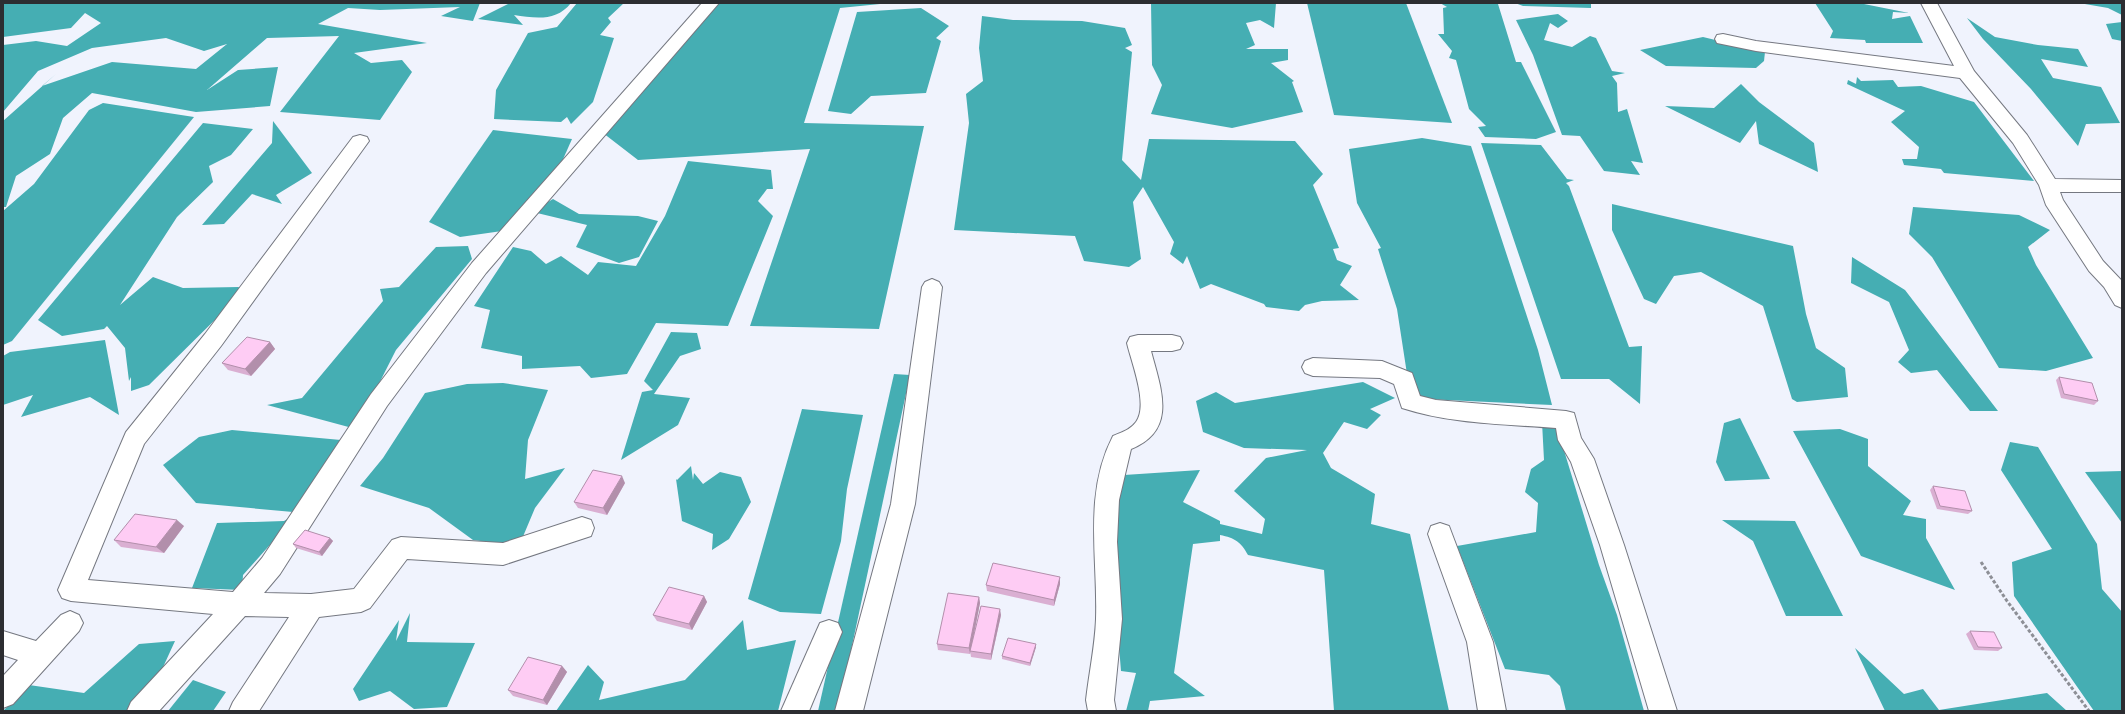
<svg xmlns="http://www.w3.org/2000/svg" width="2125" height="714" font-family="Commissioner,sans-serif">
	<style>
		.water { fill: #45aeb3 }
		.lines { fill: none; stroke-linecap: round; stroke-linejoin: round }
		.street-casing { stroke: #757881; stroke-width: 2 }
		.path { stroke: #8d8f96; stroke-width: 3; stroke-dasharray: 3.5 2; stroke-linecap: butt }
		.street { fill: #fff; fill-rule: evenodd }
		.wall { fill: #daafd2 }
		.shaded-wall { fill: #b28fab }
		.building { fill: #feccf4; stroke: #b28fab }
	</style>
	<rect width="100%" height="100%" fill="#f0f3fd"/>
	<g class="water">
		<polygon points="3,3 480,3 473,21 441,16 460,7 380,10 348,8 318,24 427,43 354,53 371,63 402,60 412,72 380,120 280,112 339,36 267,38 207,90 238,70 278,67 270,106 196,112 92,93 63,118 50,154 16,176 6,207 3,207 3,121 56,74 42,86 112,62 196,69 227,44 204,51 166,38 92,48 38,71 3,112 3,45 36,41 67,46 101,23 85,13 71,28 3,37"/>
		<path d="M510 3H571C556 22 535 18 514 15L523 25 478 19Z"/>
		<polygon points="577,3 624,3 608,18 611,22 600,35 614,38 593,102 571,124 567,117 561,122 494,119 496,90 528,33 557,27"/>
		<polygon points="715,3 890,3 840,8 804,123 924,126 879,329 750,326 810,149 638,160 603,133"/>
		<polygon points="1151,3 1276,3 1274,28 1260,20 1246,23 1255,45 1246,49 1288,49 1288,60 1271,63 1294,81 1292,82 1303,112 1232,128 1151,114 1162,85 1152,65"/>
		<polygon points="1307,3 1406,3 1452,123 1334,115"/>
		<polygon points="1440,3 1498,4 1516,62 1521,62 1556,132 1536,139 1485,137 1478,127 1486,126 1469,109 1456,60 1449,58 1452,51 1438,34 1444,34 1443,8 1447,7"/>
		<polygon points="1515,3 1591,3 1591,8 1523,6"/>
		<polygon points="1815,3 1859,3 1909,13 1893,12 1892,19 1910,16 1923,43 1866,43 1865,40 1830,38 1833,31"/>
		<polygon points="2079,3 2122,3 2122,15 2108,8"/>
		<polygon points="921,8 949,26 936,38 941,41 926,93 871,96 851,114 828,111 857,12"/>
		<polygon points="1558,14 1568,21 1558,28 1550,23 1544,40 1572,47 1590,36 1596,38 1612,71 1625,73 1612,76 1617,83 1618,112 1627,109 1643,163 1631,161 1640,175 1604,171 1580,136 1562,135 1533,55 1516,20"/>
		<polygon points="982,16 1013,20 1082,21 1125,28 1132,45 1125,48 1132,52 1122,160 1141,180 1149,139 1295,141 1323,174 1313,185 1339,248 1333,249 1337,260 1352,266 1340,285 1359,300 1322,301 1305,305 1299,311 1266,307 1264,304 1211,284 1200,289 1187,256 1183,264 1170,254 1174,242 1143,187 1133,202 1141,259 1129,267 1084,261 1075,236 954,230 969,123 966,94 983,81 979,48"/>
		<polygon points="1967,18 1995,37 2038,45 2078,49 2088,67 2041,59 2053,78 2101,87 2120,123 2086,124 2078,146 2031,89 1983,39"/>
		<polygon points="2122,22 2122,41 2112,39 2106,24"/>
		<polygon points="1703,37 1765,52 1764,61 1756,68 1666,66 1640,50"/>
		<polygon points="1857,77 1861,81 1893,80 1898,87 1921,86 1974,102 2034,181 1944,173 1941,169 1904,165 1902,159 1917,159 1919,147 1891,122 1905,111 1847,84 1848,80 1856,84"/>
		<polygon points="1741,84 1759,102 1814,143 1818,172 1759,144 1756,121 1740,143 1665,106 1714,108"/>
		<polygon points="103,103 194,117 12,341 3,345 3,211 34,184 89,110"/>
		<polygon points="273,121 312,173 276,195 282,204 252,194 224,224 202,225 272,143"/>
		<polygon points="203,123 253,129 231,155 209,166 213,182 177,217 120,305 153,277 183,288 239,287 235,300 149,385 131,391 131,377 129,381 125,348 107,326 104,329 62,336 38,320"/>
		<polygon points="493,130 572,139 560,166 502,231 460,237 429,222"/>
		<polygon points="1422,138 1471,146 1538,350 1552,405 1425,399 1409,387 1397,309 1378,249 1381,248 1357,203 1349,149"/>
		<polygon points="1481,143 1541,145 1567,179 1574,180 1566,183 1569,186 1629,347 1642,346 1640,404 1609,379 1561,379"/>
		<polygon points="688,161 771,170 773,189 767,189 758,201 773,216 728,326 656,323 627,374 591,378 580,366 522,369 522,356 481,348 490,310 474,306 513,247 531,251 546,264 561,256 588,275 598,262 636,266 665,216"/>
		<polygon points="553,199 579,214 638,216 658,221 639,257 619,263 576,247 587,225 537,213 538,208"/>
		<polygon points="1612,204 1793,246 1806,314 1816,348 1845,368 1848,397 1797,402 1792,399 1763,306 1701,272 1674,276 1656,304 1644,299 1612,230"/>
		<polygon points="1913,207 2019,215 2050,230 2028,247 2036,265 2093,358 2046,371 1999,368 1932,257 1909,234"/>
		<polygon points="468,246 472,259 396,350 356,429 267,405 302,398 383,301 380,289 399,287 436,247"/>
		<polygon points="1852,257 1905,290 1998,411 1970,411 1937,370 1911,373 1898,362 1909,350 1889,302 1851,283"/>
		<polygon points="671,332 697,333 701,349 680,356 654,394 690,398 678,425 621,460 642,392 653,390 644,381"/>
		<polygon points="105,340 119,415 90,397 21,417 33,395 3,405 3,356 10,352"/>
		<polygon points="894,374 910,375 838,711 818,711"/>
		<path d="M1363 382 1395 398 1370 409 1381 415 1367 429 1344 422 1323 453 1331 468 1375 494 1371 524 1410 534 1449 711H1334L1324 570 1248 555C1241 542 1235 538 1220 535V541L1193 544 1174 673 1205 696 1150 701 1148 711H1126L1136 673 1121 671 1107 500 1124 475 1200 470 1183 502 1220 521V524L1262 534 1265 519 1234 491 1266 458 1307 450 1244 448 1203 432 1196 401 1216 392 1235 403Z"/>
		<polygon points="503,383 548,390 528,440 525,479 565,468 535,508 519,546 473,540 429,508 360,486 383,458 425,393 467,384"/>
		<polygon points="802,409 863,415 847,489 841,541 821,614 780,612 748,599"/>
		<polygon points="1740,418 1770,479 1725,481 1716,462 1724,423"/>
		<polygon points="1555,421 1599,565 1617,615 1644,711 1566,711 1560,686 1549,675 1505,669 1457,546 1536,532 1538,503 1525,492 1531,469 1544,460 1542,422"/>
		<polygon points="1840,429 1868,439 1868,466 1911,501 1903,515 1926,519 1926,538 1955,590 1861,556 1793,431"/>
		<polygon points="232,430 341,440 293,512 196,503 163,465 199,437"/>
		<polygon points="2010,442 2038,447 2097,544 2102,589 2122,612 2122,711 2094,711 2014,596 2012,562 2052,549 2001,470"/>
		<polygon points="691,466 693,480 694,473 703,484 720,472 741,477 751,502 729,539 712,550 713,534 682,521 676,479 677,480"/>
		<polygon points="2122,471 2122,523 2085,472"/>
		<polygon points="299,512 243,575 242,590 192,588 217,523 284,521"/>
		<polygon points="1722,520 1795,521 1843,616 1786,616 1753,541"/>
		<polygon points="410,613 407,642 475,643 447,707 414,709 390,691 359,701 353,689 399,620 396,641"/>
		<polygon points="743,620 747,650 796,640 778,711 556,711 588,665 604,682 599,700 685,680"/>
		<polygon points="175,641 148,700 137,711 3,711 29,685 84,693 139,644"/>
		<polygon points="1855,648 1904,694 1923,689 1939,710 2047,693 2067,711 1885,711"/>
		<polygon points="193,680 226,692 213,711 168,711"/>
	</g>
	<g class="lines">
		<defs>
			<g id="street">
				<polygon points="702,3 719,3 486,273 387,406 280,574 264,593 311,594 354,589 392,540 401,537 503,543 582,517 591,520 594,528 591,536 503,565 407,559 370,608 361,612 319,617 259,711 229,711 233,702 289,617 245,616 159,711 127,711 131,702 213,614 71,601 62,598 58,590 126,432 205,334 353,137 360,135 367,137 369,141 221,346 144,444 88,580 233,592 262,558 371,394 472,263"/>
				<polygon points="1921,3 1937,3 1974,71 2027,135 2055,179 2122,180 2122,192 2060,192 2063,200 2103,261 2122,281 2122,308 2115,305 2104,287 2089,271 2046,205 2039,185 2013,143 1960,78 1756,51 1717,43 1715,39 1717,35 1723,34 1756,41 1954,66"/>
				<polygon points="932,279 939,282 942,287 915,504 863,711 835,711 891,504 922,287 925,282"/>
				<path d="M1138 335H1172L1180 337 1183 343 1180 349 1172 351H1151C1161 389 1178 430 1131 449L1119 500 1117 542 1122 619 1114 700 1116 711H1088L1086 700C1089 673 1095 646 1096 619 1098 557 1083 494 1113 436 1122 432 1130 430 1136 422 1149 405 1131 361 1127 343L1130 337Z"/>
				<path d="M1313 358 1382 361 1412 373 1420 396 1436 400 1566 411 1574 413 1581 438 1594 459 1624 545 1677 711H1649L1600 545 1571 462 1558 440 1556 428C1505 424 1451 424 1402 408L1394 384 1380 378 1313 376 1305 373 1302 367 1305 361Z"/>
				<polygon points="1440,523 1449,526 1452,534 1493,642 1506,711 1478,711 1467,642 1428,534 1431,526"/>
				<polygon points="70,611 79,615 83,623 79,631 13,704 3,708 3,676 18,660 3,655 3,631 36,641 61,615"/>
				<polygon points="829,620 838,623 842,632 809,711 781,711 820,623"/>
			</g>
		</defs>
		<use href="#street" class="street-casing"/>
		<polyline class="path" points="1981,562 2007,601 2089,711"/>
		<use href="#street" class="street"/>
	</g>
	<g class="wall">
		<polygon points="270,342 275,349 251,376 228,370 222,363"/>
		<polygon points="2059,377 2098,401 2094,405 2061,398 2056,380"/>
		<polygon points="625,483 607,515 578,508 574,502"/>
		<polygon points="1933,486 1972,511 1968,514 1937,509 1930,490"/>
		<polygon points="184,526 164,553 121,547 114,540"/>
		<polygon points="330,538 333,541 322,556 296,548 293,544"/>
		<polygon points="1060,577 1060,584 1054,606 987,591 986,585"/>
		<polygon points="704,596 707,602 692,630 657,621 653,615"/>
		<polygon points="979,597 980,603 970,654 938,650 937,644"/>
		<polygon points="1001,615 991,660 971,657 970,651"/>
		<polygon points="1970,631 2002,648 1998,651 1974,650 1966,634"/>
		<polygon points="1036,647 1030,666 1002,659 1002,656"/>
		<polygon points="562,666 567,672 547,705 513,696 508,690"/>
	</g>
	<g class="shaded-wall">
		<polygon points="270,342 275,349 251,376 245,369"/>
		<polygon points="622,476 625,483 607,515 603,508"/>
		<polygon points="177,520 184,526 164,553 156,547"/>
		<polygon points="330,538 333,541 322,556 319,552"/>
		<polygon points="1060,577 1060,584 1054,606 1054,600"/>
		<polygon points="704,596 707,602 692,630 689,624"/>
		<polygon points="979,597 980,603 970,654 969,648"/>
		<polygon points="1000,609 1001,615 991,660 991,654"/>
		<polygon points="1036,644 1036,647 1030,666 1030,663"/>
		<polygon points="562,666 567,672 547,705 543,700"/>
	</g>
	<g class="building">
		<polygon points="247,337 270,342 245,369 222,363"/>
		<polygon points="2059,377 2092,383 2098,401 2064,394"/>
		<polygon points="593,470 622,476 603,508 574,502"/>
		<polygon points="1933,486 1965,491 1972,511 1940,506"/>
		<polygon points="135,514 177,520 156,547 114,540"/>
		<polygon points="305,530 330,538 319,552 293,544"/>
		<polygon points="993,563 1060,577 1054,600 986,585"/>
		<polygon points="669,587 704,596 689,624 653,615"/>
		<polygon points="948,593 979,597 969,648 937,644"/>
		<polygon points="981,606 1000,609 991,654 970,651"/>
		<polygon points="1970,631 1994,632 2002,648 1978,647"/>
		<polygon points="1008,638 1036,644 1030,663 1002,656"/>
		<polygon points="528,657 562,666 543,700 508,690"/>
	</g>
	<rect width="2125" height="714" fill="none" stroke="#2c2d31" stroke-width="8"/>
</svg>
